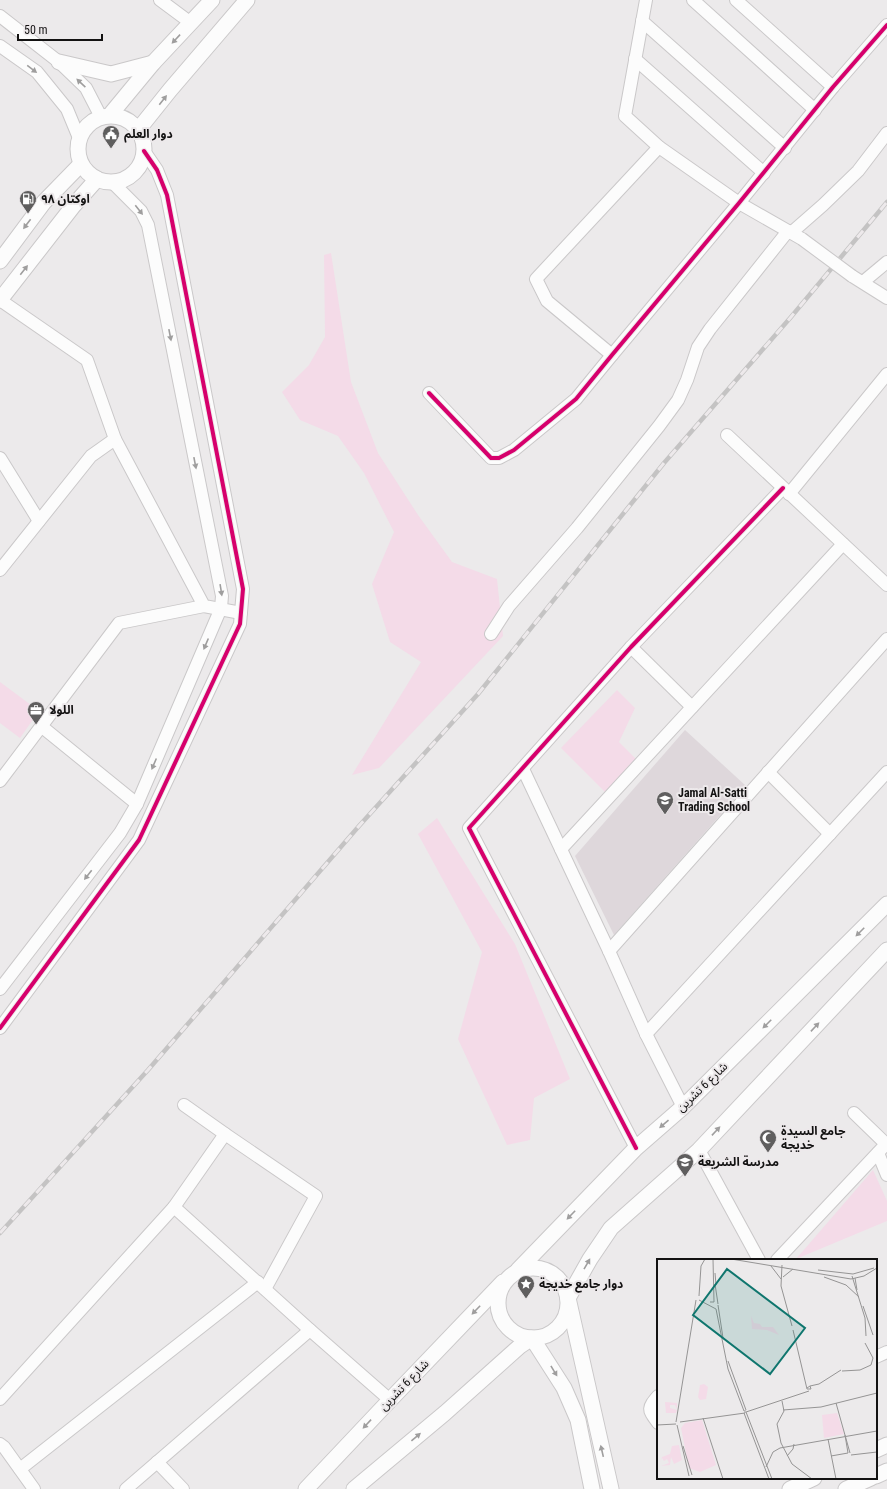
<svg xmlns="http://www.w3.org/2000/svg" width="887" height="1489" font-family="'Roboto Condensed','Noto Sans Arabic',sans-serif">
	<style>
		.built { fill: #ded7db }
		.green { fill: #f4dbe8 }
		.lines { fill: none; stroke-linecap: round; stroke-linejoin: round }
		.minor-casing { stroke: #cac8c9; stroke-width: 14 }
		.major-casing { stroke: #cac8c9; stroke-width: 17 }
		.minor { stroke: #fcfcfc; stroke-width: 12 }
		.major { stroke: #fcfcfc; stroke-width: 15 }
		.rail-casing { stroke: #c4c3c3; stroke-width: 4.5 }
		.rail { stroke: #ede9eb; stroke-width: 3; stroke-dasharray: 9; stroke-linecap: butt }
		.minor-bridge-casing { stroke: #cac8c9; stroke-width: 14; stroke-linecap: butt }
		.minor-bridge { stroke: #fcfcfc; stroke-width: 12 }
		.cycleway-casing { stroke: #ede9eb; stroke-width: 6 }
		.cycleway { stroke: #d6006c; stroke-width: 4 }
		.oneway { fill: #9f9e9e }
		.labels { text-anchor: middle; stroke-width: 4; stroke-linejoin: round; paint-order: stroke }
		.poi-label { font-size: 12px; font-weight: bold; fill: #131212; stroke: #ede9eb; text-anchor: start }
		.street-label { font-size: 12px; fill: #131212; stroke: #ede9eb }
		.inset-road { fill: none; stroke: #959494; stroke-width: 1 }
		.view { fill: #0f766e; fill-opacity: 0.15; stroke: #0f766e; stroke-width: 2 }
		.inset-edge { fill: none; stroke: #131212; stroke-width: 2 }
	</style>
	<rect width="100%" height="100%" fill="#eceaeb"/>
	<polygon class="built" points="685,730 746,786 614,935 575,856"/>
	<g class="green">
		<polygon points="331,253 351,382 378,453 418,515 452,562 497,579 503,636 379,768 352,775 421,662 390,642 372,584 394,532 364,473 338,436 300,420 282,392 309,365 325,337 324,255"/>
		<polygon points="0,682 39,711 20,738 0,723"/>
		<polygon points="617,690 635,708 619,742 637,760 605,792 561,748"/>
		<polygon points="437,818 515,944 570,1079 534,1098 530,1140 507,1145 458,1039 482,952 418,834"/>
		<polygon points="873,1170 887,1201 887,1221 796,1259"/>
	</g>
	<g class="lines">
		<defs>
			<g id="minor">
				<polyline points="160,0 191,23"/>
				<polyline points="646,0 625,116 659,147 739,203 802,239"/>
				<polyline points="693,0 815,110"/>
				<polyline points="736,0 833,87"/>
				<polyline points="0,16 59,62 86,88 101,117"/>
				<polyline points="642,21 785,148"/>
				<polyline points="0,46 37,72 67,109 79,138"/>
				<polyline points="635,59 764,173"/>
				<polyline points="791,233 823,205 858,171 887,133"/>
				<polyline points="852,276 887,298"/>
				<polyline points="863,282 887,262"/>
				<polyline points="0,300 87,360 115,439"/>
				<polyline points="612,355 547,301 536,279 659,147"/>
				<polyline points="429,393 491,458 499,458 514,450 576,399 612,355 739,203 833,87 887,25"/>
				<polyline points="727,435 887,585"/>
				<polyline points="0,458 39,521"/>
				<polyline points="789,494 887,374"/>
				<polyline points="0,570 91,456 115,439 204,606 241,613"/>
				<polyline points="491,634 509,606 577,528 659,426 678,400 687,380 698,347 710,329 788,231"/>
				<polyline points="631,647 692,707"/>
				<polyline points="41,726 137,804"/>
				<polyline points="523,769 609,951 646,1034 683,1107"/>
				<polyline points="768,772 830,834"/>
				<polyline points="0,781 119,623 204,606"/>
				<polyline points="561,849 843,544"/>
				<polyline points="609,951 887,639"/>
				<polyline points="0,989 120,833 137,804 221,608 222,596 148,225 141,211 112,182"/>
				<polyline points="0,1028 139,840 240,624 243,589 167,195 157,170 144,151"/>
				<polyline points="646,1034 887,772"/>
				<polyline points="184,1105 225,1134"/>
				<polyline points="854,1113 886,1144"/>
				<polyline points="636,1148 469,828 631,647 783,488"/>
				<polyline points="699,1150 759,1260"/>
				<polyline points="878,1153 887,1175"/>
				<polyline points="174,1207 225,1134 316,1196 265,1289"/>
				<polyline points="777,1260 887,1143"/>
				<polyline points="876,1357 887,1352"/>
				<path d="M658 1396C647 1409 648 1409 658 1423"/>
				<polyline points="0,1399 174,1207 310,1330 390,1400"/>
				<polyline points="0,1444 4,1447 34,1489"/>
				<polyline points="157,1462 183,1489"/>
				<polyline points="20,1469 258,1282"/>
				<polyline points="126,1489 310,1330"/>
			</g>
			<g id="major">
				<polyline points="59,62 111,74 153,63"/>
				<polyline points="110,115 153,63 212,0"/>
				<circle cx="111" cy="149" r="33"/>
				<polyline points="138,130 170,90 247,0"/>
				<polyline points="0,261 44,202 81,164"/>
				<polyline points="0,300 74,205 97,179"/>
				<circle cx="533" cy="1303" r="35"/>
				<polyline points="518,1270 636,1148 683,1107 887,904"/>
				<polyline points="876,1450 887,1445"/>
				<polyline points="876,1476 887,1471"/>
				<polyline points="306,1489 390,1400 503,1282"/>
				<polyline points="354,1489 445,1413 520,1346 532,1338 564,1388 578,1420 592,1489"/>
				<polyline points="611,1489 568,1298 590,1259 611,1228 699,1150 887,950"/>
				<polyline points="790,1489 814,1478"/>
				<polyline points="846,1489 871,1478"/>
			</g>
		</defs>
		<use href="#minor" class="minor-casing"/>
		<use href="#major" class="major-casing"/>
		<use href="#minor" class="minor"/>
		<use href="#major" class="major"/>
		<defs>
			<polyline id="rail" points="0,1233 148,1070 359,826 478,694 664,463 791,317 887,202"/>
		</defs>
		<use href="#rail" class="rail-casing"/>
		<use href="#rail" class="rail"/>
		<defs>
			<polyline id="minor-bridge" points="802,239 852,276"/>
		</defs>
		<use href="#minor-bridge" class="minor-bridge-casing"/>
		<use href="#minor-bridge" class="minor-bridge"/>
		<defs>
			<g id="cycleway">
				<polyline points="429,393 491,458 499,458 514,450 576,399 612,355 739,203 833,87 887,25"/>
				<polyline points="0,1028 139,840 240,624 243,589 167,195 157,170 144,151"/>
				<polyline points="636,1148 469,828 631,647 783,488"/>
			</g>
		</defs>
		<use href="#cycleway" class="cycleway-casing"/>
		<use href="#cycleway" class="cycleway"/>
	</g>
	<defs><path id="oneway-solid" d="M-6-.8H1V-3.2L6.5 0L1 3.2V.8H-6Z"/></defs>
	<g class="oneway">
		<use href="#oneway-solid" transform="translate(176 39) rotate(133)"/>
		<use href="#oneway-solid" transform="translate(32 69) rotate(37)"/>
		<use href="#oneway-solid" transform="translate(81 83) rotate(-137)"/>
		<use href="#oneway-solid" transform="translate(163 100) rotate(-52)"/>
		<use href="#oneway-solid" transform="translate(139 210) rotate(52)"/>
		<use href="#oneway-solid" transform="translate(27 224) rotate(127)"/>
		<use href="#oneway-solid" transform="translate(24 270) rotate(-52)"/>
		<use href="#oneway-solid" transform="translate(170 335) rotate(79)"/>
		<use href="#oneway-solid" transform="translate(195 463) rotate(79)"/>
		<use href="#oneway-solid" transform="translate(221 590) rotate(81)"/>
		<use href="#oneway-solid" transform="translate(206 644) rotate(113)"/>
		<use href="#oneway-solid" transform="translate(154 764) rotate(113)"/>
		<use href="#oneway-solid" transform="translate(88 875) rotate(128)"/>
		<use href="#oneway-solid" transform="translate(860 932) rotate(135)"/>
		<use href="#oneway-solid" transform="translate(767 1024) rotate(135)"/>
		<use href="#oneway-solid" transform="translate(815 1027) rotate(-47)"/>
		<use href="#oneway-solid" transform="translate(664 1124) rotate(139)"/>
		<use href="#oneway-solid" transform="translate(716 1131) rotate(-47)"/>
		<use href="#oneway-solid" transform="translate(571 1215) rotate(134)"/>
		<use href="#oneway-solid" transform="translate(587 1264) rotate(-60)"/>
		<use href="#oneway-solid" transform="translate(476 1310) rotate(134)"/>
		<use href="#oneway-solid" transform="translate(554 1371) rotate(59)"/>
		<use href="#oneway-solid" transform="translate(367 1424) rotate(133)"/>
		<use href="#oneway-solid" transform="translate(416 1437) rotate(-40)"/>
		<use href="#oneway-solid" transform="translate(602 1451) rotate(-103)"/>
	</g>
	<defs>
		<symbol id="civic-pin" viewBox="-11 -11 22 30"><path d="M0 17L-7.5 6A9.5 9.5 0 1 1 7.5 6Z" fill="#5f5e5e" stroke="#ede9eb"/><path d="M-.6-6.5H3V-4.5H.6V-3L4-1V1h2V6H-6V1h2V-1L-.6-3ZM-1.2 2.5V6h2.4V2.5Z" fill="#fff"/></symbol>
		<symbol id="fuel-pin" viewBox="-11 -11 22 30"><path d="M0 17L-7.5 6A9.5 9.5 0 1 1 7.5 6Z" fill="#5f5e5e" stroke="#ede9eb"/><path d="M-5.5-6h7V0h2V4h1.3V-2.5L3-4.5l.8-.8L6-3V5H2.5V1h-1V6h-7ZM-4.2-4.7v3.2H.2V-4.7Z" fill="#fff"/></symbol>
		<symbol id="office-pin" viewBox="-11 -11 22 30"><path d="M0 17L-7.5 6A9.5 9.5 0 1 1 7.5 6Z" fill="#5f5e5e" stroke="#ede9eb"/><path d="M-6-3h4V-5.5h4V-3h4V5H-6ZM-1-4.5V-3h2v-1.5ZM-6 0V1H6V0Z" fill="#fff"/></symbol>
		<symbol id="school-pin" viewBox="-11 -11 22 30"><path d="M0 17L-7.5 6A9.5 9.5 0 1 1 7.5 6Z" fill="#5f5e5e" stroke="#ede9eb"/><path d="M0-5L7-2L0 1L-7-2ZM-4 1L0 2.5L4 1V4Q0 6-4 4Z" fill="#fff"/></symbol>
		<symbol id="mosque-pin" viewBox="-11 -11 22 30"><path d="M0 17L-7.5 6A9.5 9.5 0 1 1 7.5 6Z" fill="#5f5e5e" stroke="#ede9eb"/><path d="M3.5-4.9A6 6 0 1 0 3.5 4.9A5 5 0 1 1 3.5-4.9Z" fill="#fff"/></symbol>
		<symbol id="sight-pin" viewBox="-11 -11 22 30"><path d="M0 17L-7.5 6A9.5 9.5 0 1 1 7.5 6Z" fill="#5f5e5e" stroke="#ede9eb"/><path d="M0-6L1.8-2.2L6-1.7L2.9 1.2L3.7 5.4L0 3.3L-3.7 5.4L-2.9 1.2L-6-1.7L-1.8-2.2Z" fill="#fff"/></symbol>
	</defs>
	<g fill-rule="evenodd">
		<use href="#civic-pin" x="101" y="124" width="20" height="27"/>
		<use href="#fuel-pin" x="18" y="189" width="20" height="27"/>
		<use href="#office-pin" x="26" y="700" width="20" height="27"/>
		<use href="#school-pin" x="655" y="790" width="20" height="27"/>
		<use href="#mosque-pin" x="758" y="1128" width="20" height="27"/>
		<use href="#school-pin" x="675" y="1152" width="20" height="27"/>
		<use href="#sight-pin" x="516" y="1274" width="20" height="27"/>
	</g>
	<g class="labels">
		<g class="poi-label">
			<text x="124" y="138">دوار العلم</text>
			<text x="41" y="203">اوكتان ٩٨</text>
			<text x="49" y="714">اللولا</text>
			<text x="678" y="797">Jamal Al-Satti<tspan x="678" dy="14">Trading School</tspan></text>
			<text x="781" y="1135">جامع السيدة<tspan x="781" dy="14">خديجة</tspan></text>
			<text x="698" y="1166">مدرسة الشريعة</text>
			<text x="539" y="1288">دوار جامع خديجة</text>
		</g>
		<g class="street-label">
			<text transform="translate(702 1087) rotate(-44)" y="4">شارع 6 تشرين</text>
			<text transform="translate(404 1385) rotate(-46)" y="4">شارع 6 تشرين</text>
		</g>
	</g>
	<g transform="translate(657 1259)">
		<rect width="220" height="220" fill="#eceaeb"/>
		<path d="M94 57 97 64 103 65 105 68H116L122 76 110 71 95 70ZM47 125 51 128 49 140 43 141 41 138 43 126ZM8 143 20 144V150L18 146H13V149L20 151 19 154H9ZM180 154 187 175 167 179 165 156ZM45 161 59 206 43 213 32 209 24 169 28 164ZM22 186 25 201 17 205 14 198 13 206 4 207 12 204 10 200 7 202 5 199 3 203 5 198 13 195 15 187Z" fill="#f4dbe8"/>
		<path class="inset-road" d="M74 0 194 20 207 17 220 9M125 6 124 27 135 67M114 7 124 20M161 11 196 15 217 9M58 14 59 26M195 17 208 59 209 77M126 18 136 10M167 18 189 26 202 38M198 19 200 31M58 25 61 45M42 37 44 7 48 0M42 41 59 50 71 110 87 152M53 43H57L56 0M61 46 66 79M206 47 216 76M136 71 150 130H154L153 127 150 129M71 102 89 151M185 112 203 111 214 106 216 99 208 84M153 127 162 125 184 111M125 142 127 152 120 165 124 184 135 205 155 220M179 144 193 194M126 151 164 148 220 134M89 153 115 220M89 153 152 132M87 154 112 220M46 159 66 220M19 163 39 41M23 163 88 154V151M0 166 19 165M20 166 32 217M188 176 191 194M171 180 179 220M26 187 35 216M194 196 220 193M130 197 136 190 137 185M174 197 191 194M109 208 116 193 123 189 220 172"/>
		<path class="view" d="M70 10 148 69 113 115 36 56Z"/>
		<rect width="220" height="220" class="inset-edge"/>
	</g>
	<path d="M18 34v6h84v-6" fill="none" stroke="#131212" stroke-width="2"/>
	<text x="24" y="34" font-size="12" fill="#131212" stroke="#ede9eb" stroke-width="3" paint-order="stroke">50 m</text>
</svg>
